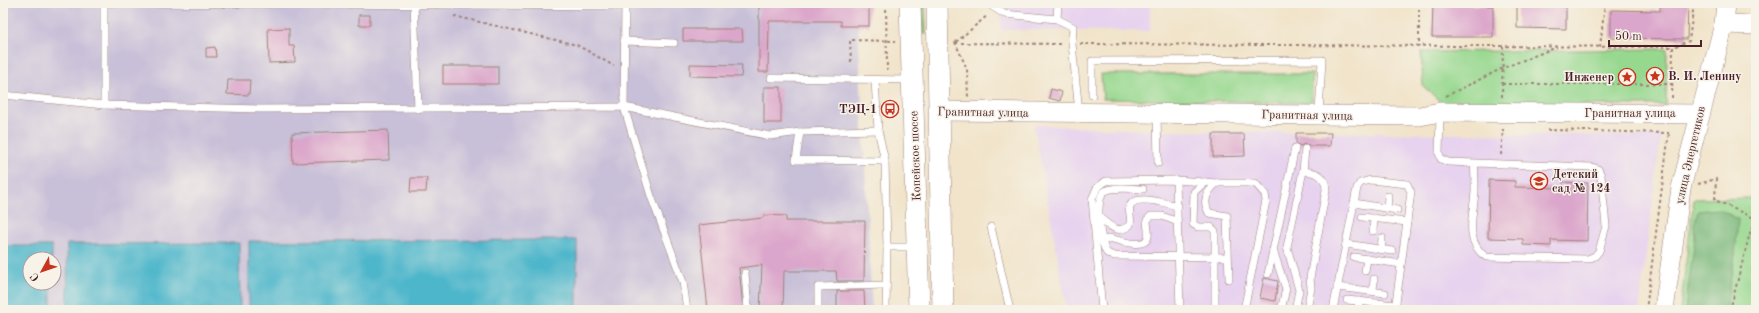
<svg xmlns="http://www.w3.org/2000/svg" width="1759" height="313" font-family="'Old Standard TT',serif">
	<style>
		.built { fill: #e7d2ef }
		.industrial { fill: #c8bfd8; fill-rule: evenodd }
		.green { fill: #97d88f; stroke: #707c5d }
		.forest { fill: #79b87a; stroke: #626c52 }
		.water { fill: #4db6cb; stroke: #4c6a7b }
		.building { fill: #dba6cb }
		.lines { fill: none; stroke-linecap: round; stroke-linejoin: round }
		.lane-casing { stroke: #9e827a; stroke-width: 8 }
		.secondary-casing { stroke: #9e827a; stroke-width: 20 }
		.primary-casing { stroke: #9e827a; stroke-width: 22 }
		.path { stroke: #9e827a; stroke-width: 2; stroke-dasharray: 3 3; stroke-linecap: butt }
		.lane { stroke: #fff; stroke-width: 7 }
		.secondary { stroke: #fff; stroke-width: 19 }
		.primary { stroke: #fff; stroke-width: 21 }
		.labels { text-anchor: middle; stroke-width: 3; stroke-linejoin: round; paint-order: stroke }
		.poi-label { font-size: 12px; font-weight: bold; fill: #4a1f2b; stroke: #f7f3e8; text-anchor: start }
		.street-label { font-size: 12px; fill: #4a1f2b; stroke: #f7f3e8 }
	</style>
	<rect width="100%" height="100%" fill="#f7f3e8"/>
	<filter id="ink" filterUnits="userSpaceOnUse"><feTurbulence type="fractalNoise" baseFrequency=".025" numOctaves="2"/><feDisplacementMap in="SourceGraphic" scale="8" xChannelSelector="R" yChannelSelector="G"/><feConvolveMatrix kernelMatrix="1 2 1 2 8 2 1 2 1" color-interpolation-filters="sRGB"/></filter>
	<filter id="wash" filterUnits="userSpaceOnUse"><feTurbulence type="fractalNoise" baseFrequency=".012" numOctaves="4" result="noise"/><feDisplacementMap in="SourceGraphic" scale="16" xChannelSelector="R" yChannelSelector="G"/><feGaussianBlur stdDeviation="0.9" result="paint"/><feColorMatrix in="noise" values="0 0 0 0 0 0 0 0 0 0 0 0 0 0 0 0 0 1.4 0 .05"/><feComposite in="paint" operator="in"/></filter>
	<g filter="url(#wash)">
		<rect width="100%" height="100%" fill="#f1e4ca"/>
		<g class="built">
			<polygon points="1002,3 1150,3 1150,31 1001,30"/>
			<polygon points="1034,125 1164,131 1661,136 1639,310 1067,310"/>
		</g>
		<path class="industrial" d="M3 3H857L872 310H3ZM30 259H54V283H30Z"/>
		<g class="green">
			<polygon points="921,3 925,3 926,34 922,34"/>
			<polygon points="1667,49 1666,105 1444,105 1423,86 1421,52"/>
			<polygon points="1101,74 1312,74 1312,103 1103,99"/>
			<polygon points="1756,198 1756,310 1680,310 1694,199"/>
		</g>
		<polygon class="forest" points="1719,209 1738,219 1735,255 1725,310 1685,310 1695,239 1694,225 1698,211"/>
		<g class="water">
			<polygon points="577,240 577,310 249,310 249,241"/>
			<polygon points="239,243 240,310 68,310 67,244"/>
			<polygon points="3,246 52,246 52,259 30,259 30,283 51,283 51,310 3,310"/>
		</g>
		<g id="blocks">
			<g class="building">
				<polygon points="759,3 869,3 869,26 841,26 841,21 769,21 768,72 759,72"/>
				<polygon points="1433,3 1493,6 1493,37 1432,37"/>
				<polygon points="1517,3 1566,3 1566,29 1517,28"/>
				<polygon points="1660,3 1688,3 1687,39 1611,38 1611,10 1660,11"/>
				<rect x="359" y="15" width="11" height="10"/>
				<polygon points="289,28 289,46 294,46 295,62 269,63 268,29"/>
				<polygon points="683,29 742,29 743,41 683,41"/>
				<polygon points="215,47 216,57 206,57 206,48"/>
				<polygon points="690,64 742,65 741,77 690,76"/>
				<rect x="443" y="66" width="55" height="18"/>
				<polygon points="228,80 250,80 249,95 227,94"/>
				<rect x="764" y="87" width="17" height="36"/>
				<polygon points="1051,89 1062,92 1060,101 1049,98"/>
				<polygon points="388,130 389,160 293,163 292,133"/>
				<polygon points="1296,133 1331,133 1330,146 1309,146 1305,144 1300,146 1296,143"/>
				<polygon points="1213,134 1244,134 1245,156 1213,157"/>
				<polygon points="411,178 427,178 426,192 410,192"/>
				<polygon points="1489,180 1515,181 1515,187 1563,188 1563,182 1588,183 1587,241 1551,240 1551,246 1523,245 1523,239 1488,238"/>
				<polygon points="764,215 786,216 786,221 865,221 864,281 837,281 836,271 784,271 783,310 760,310 762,265 739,268 743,310 708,310 699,225 763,218"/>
				<polygon points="1264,278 1278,281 1275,301 1260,298"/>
				<polygon points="837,291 864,291 865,310 837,310"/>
			</g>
		</g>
	</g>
	<g filter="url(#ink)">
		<use href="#blocks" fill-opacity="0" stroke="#9e827a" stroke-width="1"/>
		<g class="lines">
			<defs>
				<g id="lane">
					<polyline points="113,3 625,6"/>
					<polyline points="414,3 418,109"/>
					<polyline points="625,3 624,107 651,196 683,282 687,310"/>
					<polyline points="987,3 1004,14 1057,19 1073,27 1072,44 1079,112"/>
					<polyline points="1057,19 1058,3"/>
					<polyline points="624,41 674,43"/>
					<polyline points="771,78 910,80"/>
					<polyline points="875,80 878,130 885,161 887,247 886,310"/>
					<polyline points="3,95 104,105 260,109 624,107 770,136 800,132 878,130"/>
					<polyline points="1092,95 1092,61 1322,60 1319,113"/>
					<polyline points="104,105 104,3"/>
					<polyline points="1157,113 1158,163"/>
					<path d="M1440 113 1439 153 1441 159 1448 162 1592 167 1598 169 1601 175 1606 226 1599 251 1595 256 1588 259 1486 257C1463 241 1474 213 1475 191 1475 182 1475 172 1474 163"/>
					<polyline points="800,132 796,160 885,161"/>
					<path d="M1303 171C1316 172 1326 175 1326 190L1310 278 1311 288 1307 310"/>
					<polyline points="1176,180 1180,310"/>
					<polyline points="1205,182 1194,192 1193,224 1198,227 1211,227 1215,231 1215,310"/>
					<path d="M1217 183C1207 191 1202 201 1209 213L1227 216 1229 279"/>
					<path d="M1143 189C1132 189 1115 186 1105 191 1094 197 1100 244 1107 253L1114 256 1227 257"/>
					<polyline points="1354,203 1397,210"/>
					<polyline points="1387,209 1388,196"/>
					<polyline points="1362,217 1407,222"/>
					<path d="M1100 218C1110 226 1118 235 1130 225 1132 218 1128 212 1130 206 1135 193 1168 204 1178 206"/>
					<polyline points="991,227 1010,310"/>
					<polyline points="1373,231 1374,218"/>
					<path d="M1102 242 1109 238C1118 240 1145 250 1148 237 1149 231 1147 226 1147 220L1151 216H1162L1178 222"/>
					<polyline points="1346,244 1392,251"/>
					<polyline points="887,247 915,247"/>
					<polyline points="1273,250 1286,289 1281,310"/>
					<polyline points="1381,250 1382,238"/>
					<polyline points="1354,257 1401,264"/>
					<polyline points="1365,271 1367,259"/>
					<polyline points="745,273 748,310"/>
					<polyline points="1268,274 1295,148"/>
					<polyline points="1337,287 1385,293"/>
					<polyline points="1373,291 1374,279"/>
					<polyline points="1347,300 1396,305"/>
					<polyline points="818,310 818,287 886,285"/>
					<polyline points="1102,310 1092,199 1097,188 1106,181 1176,180 1217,183 1255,183 1265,194 1266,201 1244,310"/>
					<polyline points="1295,310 1299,290 1287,247 1303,171 1305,149"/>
					<polyline points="1333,310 1357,188 1360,183 1370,180 1407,184 1411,192 1395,310"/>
					<polyline points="1358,310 1359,301"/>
				</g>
				<g id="secondary">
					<polyline points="1724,24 1756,25"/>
					<polyline points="940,111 1420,116 1440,112 1699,114"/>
					<polyline points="1664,310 1681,188 1724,24 1726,3"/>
				</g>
				<g id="primary">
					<polyline points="910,3 919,310"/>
					<polyline points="937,3 943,310"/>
				</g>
			</defs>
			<use href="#lane" class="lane-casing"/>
			<use href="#secondary" class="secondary-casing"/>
			<use href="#primary" class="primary-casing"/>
			<g class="path">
				<polyline points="886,3 887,70"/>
				<polyline points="1419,3 1419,46"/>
				<polyline points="454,16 577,45 614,66"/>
				<polyline points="955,42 967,69 968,97"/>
				<polyline points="956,42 988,15"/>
				<polyline points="955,43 1062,44"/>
				<polyline points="1080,44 1673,47"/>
				<polyline points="1600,47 1605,3"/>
				<polyline points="851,62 850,40 896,41"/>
				<polyline points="1502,84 1672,84"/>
				<polyline points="1446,96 1503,68 1557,47"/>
				<polyline points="1502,97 1503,46"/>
				<polyline points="1672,98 1673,47 1689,41 1694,3"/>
				<polyline points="1547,130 1669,133"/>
				<polyline points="1501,155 1503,129"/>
				<polyline points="1698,184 1716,179 1715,200 1756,219"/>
				<polyline points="1646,310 1669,133"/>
				<polyline points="1730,310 1751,229 1756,222"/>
			</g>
			<use href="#lane" class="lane"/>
			<use href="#secondary" class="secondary"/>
			<use href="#primary" class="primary"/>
		</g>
	</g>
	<defs>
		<symbol id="sight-ring" viewBox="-11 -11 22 22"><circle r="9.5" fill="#f7f3e8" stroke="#c8321e" stroke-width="1.5"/><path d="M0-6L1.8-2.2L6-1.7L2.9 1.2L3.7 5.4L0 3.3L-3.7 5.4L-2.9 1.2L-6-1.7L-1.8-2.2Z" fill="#c8321e"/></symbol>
		<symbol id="bus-ring" viewBox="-11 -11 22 22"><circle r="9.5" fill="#f7f3e8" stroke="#c8321e" stroke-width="1.5"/><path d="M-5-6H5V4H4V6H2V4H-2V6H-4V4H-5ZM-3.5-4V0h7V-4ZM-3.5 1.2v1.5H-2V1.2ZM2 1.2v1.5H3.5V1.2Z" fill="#c8321e"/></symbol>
		<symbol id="school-ring" viewBox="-11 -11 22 22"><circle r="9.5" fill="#f7f3e8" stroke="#c8321e" stroke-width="1.5"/><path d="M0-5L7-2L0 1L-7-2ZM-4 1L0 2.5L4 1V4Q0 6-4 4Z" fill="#c8321e"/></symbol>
	</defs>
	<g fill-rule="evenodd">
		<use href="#sight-ring" x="1645" y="66" width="20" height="20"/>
		<use href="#sight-ring" x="1617" y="67" width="20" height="20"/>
		<use href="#bus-ring" x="880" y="99" width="20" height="20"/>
		<use href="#school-ring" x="1529" y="171" width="20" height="20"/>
	</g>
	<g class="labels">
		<g class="poi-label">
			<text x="1668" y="80">В. И. Ленину</text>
			<text x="1614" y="81" text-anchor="end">Инженер</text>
			<text x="877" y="113" text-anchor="end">ТЭЦ-1</text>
			<text x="1552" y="178">Детский<tspan x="1552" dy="14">сад № 124</tspan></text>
		</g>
		<g class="street-label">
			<text transform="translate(983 112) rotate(1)" y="4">Гранитная улица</text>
			<text x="1630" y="117">Гранитная улица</text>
			<text transform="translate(1307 115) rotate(1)" y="4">Гранитная улица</text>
			<text transform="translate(1690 155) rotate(-77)" y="4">улица Энергетиков</text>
			<text transform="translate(915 156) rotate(-92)" y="4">Копейское шоссе</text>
		</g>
	</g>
	<rect width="1759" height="313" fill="none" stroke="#f7f3e8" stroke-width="16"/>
	<g transform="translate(42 271) rotate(230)"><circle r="19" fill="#f7f3e8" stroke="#b29e9c"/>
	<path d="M0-3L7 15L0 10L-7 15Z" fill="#c8321e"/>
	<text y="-6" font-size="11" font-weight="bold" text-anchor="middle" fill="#4a1f2b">С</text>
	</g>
	<path d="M1609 40v6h92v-6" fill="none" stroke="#4a1f2b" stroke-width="2"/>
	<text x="1615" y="40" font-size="12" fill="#4a1f2b" stroke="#f7f3e8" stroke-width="3" paint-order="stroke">50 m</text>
</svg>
